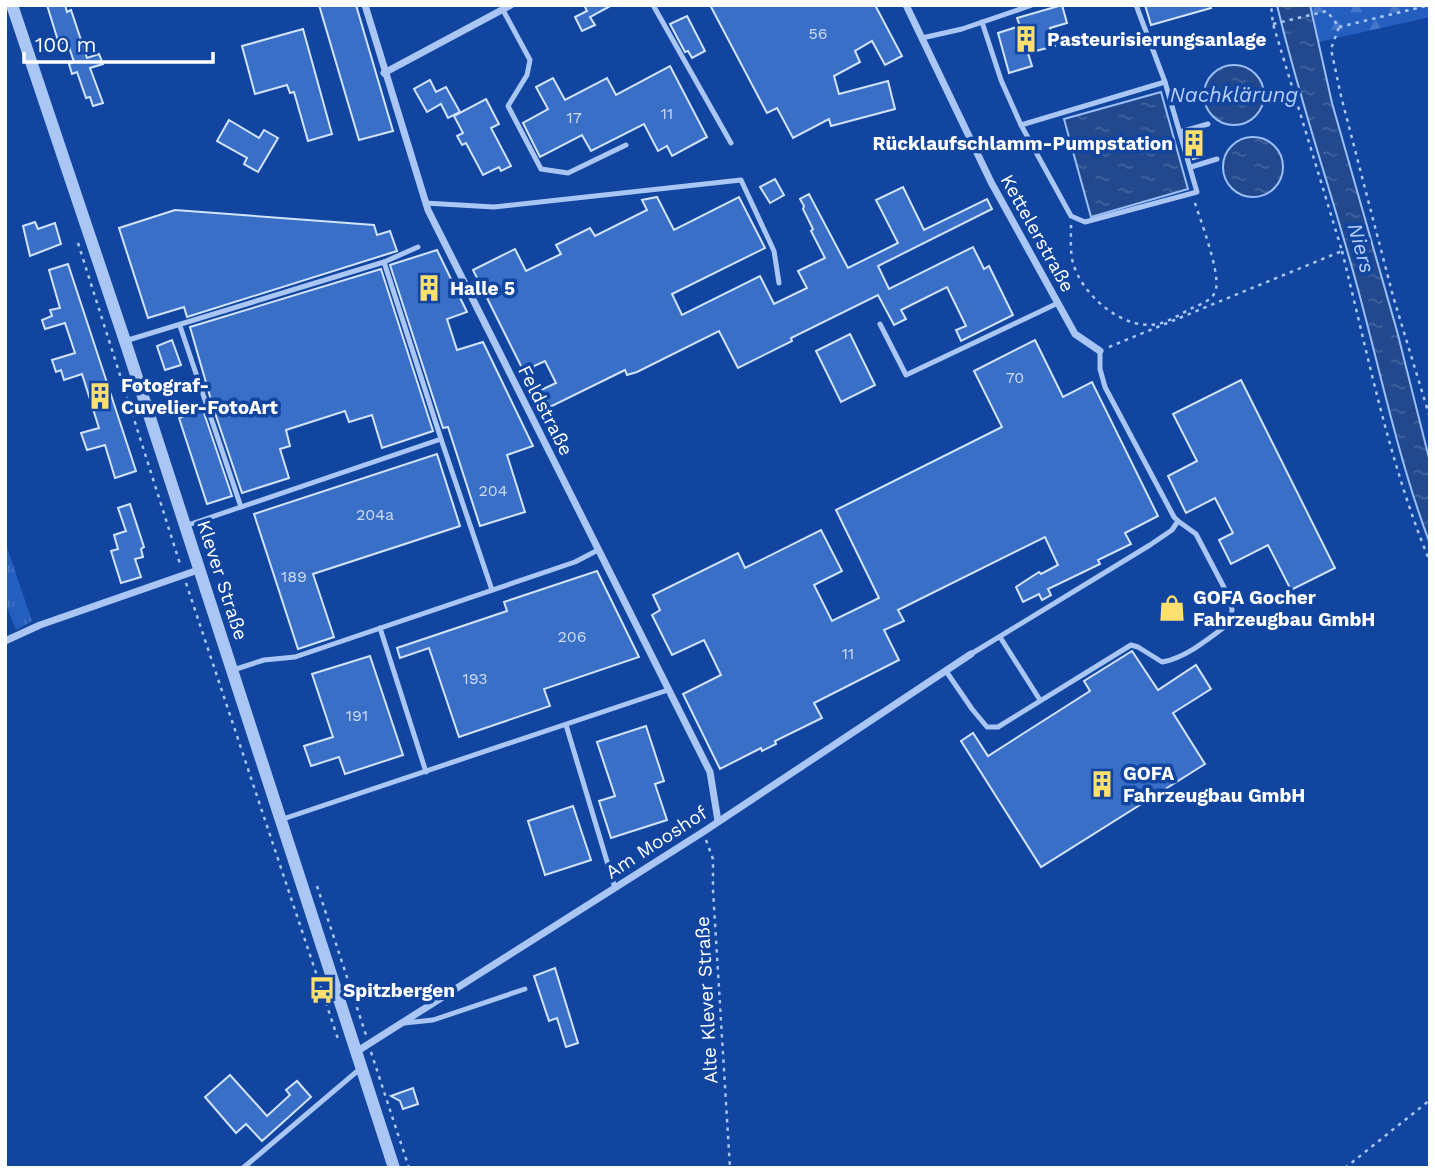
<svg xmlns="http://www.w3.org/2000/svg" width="1435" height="1173" font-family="'Work Sans',sans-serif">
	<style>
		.grass { fill: url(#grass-tufts) }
		.forest { fill: url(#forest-firs) }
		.water { fill: url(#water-ripples); stroke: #9bbff8; stroke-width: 2 }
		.building { fill: #3a6fc7; stroke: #d2e3fe; stroke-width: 2 }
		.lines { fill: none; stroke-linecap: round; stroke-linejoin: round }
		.path { stroke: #a9c6f5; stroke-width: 2.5; stroke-dasharray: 3.5 5; stroke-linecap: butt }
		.service { stroke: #a9c6f5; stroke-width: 5 }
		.minor { stroke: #a9c6f5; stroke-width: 7 }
		.tertiary { stroke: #a9c6f5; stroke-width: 12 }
		.labels { text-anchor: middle; stroke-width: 7; stroke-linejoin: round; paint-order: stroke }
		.number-label { font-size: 16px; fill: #cedbf1 }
		.poi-label { font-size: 19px; font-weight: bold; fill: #fff; stroke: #1145a0; text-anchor: start }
		.street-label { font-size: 19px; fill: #fff; stroke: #1145a0 }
		.water-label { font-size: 21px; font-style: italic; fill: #b6d0fb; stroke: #1145a0 }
	</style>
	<defs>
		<pattern id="grass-tufts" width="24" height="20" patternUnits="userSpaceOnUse" patternTransform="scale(1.75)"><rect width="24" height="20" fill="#245ebe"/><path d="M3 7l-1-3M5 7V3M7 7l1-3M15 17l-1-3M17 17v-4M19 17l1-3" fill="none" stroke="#4576c8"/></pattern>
		<pattern id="forest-firs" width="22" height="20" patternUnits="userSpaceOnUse" patternTransform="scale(1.75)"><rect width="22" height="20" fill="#245ebe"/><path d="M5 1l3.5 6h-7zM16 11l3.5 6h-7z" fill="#4576c8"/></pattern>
		<pattern id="water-ripples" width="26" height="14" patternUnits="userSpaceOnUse" patternTransform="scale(1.75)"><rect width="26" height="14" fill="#22498e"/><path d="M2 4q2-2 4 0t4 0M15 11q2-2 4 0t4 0" fill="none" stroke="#43649f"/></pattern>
	</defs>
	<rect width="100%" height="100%" fill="#1145a0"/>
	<polygon class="grass" points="5,541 32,621 16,630 5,603"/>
	<polygon class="forest" points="1310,5 1430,5 1430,17 1319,42"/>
	<g class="water">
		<path d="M1277 5H1310L1332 103 1397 331 1430 462V544C1398 459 1380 369 1356 282 1331 190 1299 99 1277 5Z"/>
		<circle cx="1234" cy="95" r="30"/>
		<polygon points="1161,92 1188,189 1091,217 1064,119"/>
		<circle cx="1253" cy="167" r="30"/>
	</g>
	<g class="building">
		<polygon points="47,5 65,5 67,12 71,10 87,58 99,54 103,64 90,68 103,103 93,106 90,97 86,98 77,72 72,74 69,64 74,62 67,41 59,44"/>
		<polygon points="319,5 356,5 393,131 359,140"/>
		<polygon points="584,5 612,5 590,17 595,25 582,31 575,17 587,11"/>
		<polygon points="710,5 875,5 902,56 885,65 872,41 855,51 860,62 834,76 839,94 888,81 895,109 831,126 829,119 793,138 777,108 767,113"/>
		<polygon points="1062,5 1067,23 1050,28 1055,46 1028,53 1032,66 1009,73 998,33 1020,26 1017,18"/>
		<polygon points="1145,5 1210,5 1211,8 1151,25"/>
		<polygon points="687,16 705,51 692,58 688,51 685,52 670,24"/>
		<polygon points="303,29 332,134 308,141 294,92 290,93 287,85 255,94 242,46"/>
		<polygon points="670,66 707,137 672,156 667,146 658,151 644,124 591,151 582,135 540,157 523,123 548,109 536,87 553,78 565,100 607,78 616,95"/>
		<polygon points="430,80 436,92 446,87 460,112 448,118 441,104 427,112 414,89"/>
		<polygon points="486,99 499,124 491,128 511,166 501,171 499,167 483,175 466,143 462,145 457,136 463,133 454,116"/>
		<polygon points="229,120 259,138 264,130 278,138 258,172 244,164 247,158 217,141"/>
		<polygon points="1197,132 1204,156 1193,159 1186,136"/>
		<polygon points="775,179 784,195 770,203 760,187"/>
		<polygon points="903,187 924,230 987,199 992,209 878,266 889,289 973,247 984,269 989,266 1013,315 961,341 956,330 966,326 947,287 901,310 906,319 894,325 878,295 791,338 792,341 738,368 719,331 637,372 627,375 625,370 550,407 541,390 556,383 545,361 530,368 528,365 522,368 473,270 515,249 526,271 561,254 556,245 590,228 595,236 647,210 642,200 657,197 674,230 739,197 765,248 672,294 682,315 760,276 774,304 807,288 798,271 825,258 811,231 813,229 803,209 804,206 800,199 809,194 848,268 898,243 876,200"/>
		<polygon points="175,210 374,225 377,235 390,231 397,251 187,317 184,307 148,318 119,228"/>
		<polygon points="35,222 38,229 55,223 61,244 30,256 23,226"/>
		<polygon points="437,250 467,312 447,319 457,350 483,342 533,446 507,455 525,512 480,526 448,427 443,428 390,265"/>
		<polygon points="68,264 136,471 115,478 105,445 87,450 81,433 99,428 82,374 64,380 61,370 56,372 52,360 75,353 65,323 45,329 42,320 52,316 50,310 60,308 49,270"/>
		<polygon points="381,269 433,431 382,448 372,415 349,422 345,411 286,430 290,446 280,449 289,478 242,493 213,407 190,327"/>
		<polygon points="850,334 875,385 841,402 816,351"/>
		<polygon points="172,340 181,365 165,370 157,346"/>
		<polygon points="1035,340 1063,397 1092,382 1158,516 1125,533 1131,544 1098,560 1100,564 1048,589 1051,595 1042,600 1039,594 1023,602 1016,587 1039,572 1041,574 1058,565 1045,537 898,610 904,621 884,630 899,660 814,703 822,718 775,741 776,744 762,751 761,748 720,769 683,694 721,675 704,640 672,655 652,615 660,610 653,595 738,553 745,568 821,530 842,571 814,585 832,621 879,598 836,510 1002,427 974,371"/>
		<polygon points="1241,380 1335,568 1291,590 1268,545 1231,564 1219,540 1233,533 1215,498 1186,513 1168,476 1197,461 1173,414"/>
		<polygon points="203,410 232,496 207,504 179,418"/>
		<polygon points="437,454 460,526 313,574 334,637 298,649 254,514"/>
		<polygon points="130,504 144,547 141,549 143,557 135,559 141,577 121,583 111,551 118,549 114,535 126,531 118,508"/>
		<polygon points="597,571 639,657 544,689 550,706 459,737 429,648 400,658 397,648 507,611 504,602"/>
		<polygon points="1132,651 1158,690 1196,665 1211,689 1173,713 1205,764 1041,867 961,741 973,733 988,756 1090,691 1084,681"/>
		<polygon points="370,656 403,755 345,774 339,757 311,766 304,746 333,737 312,674"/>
		<polygon points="646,726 664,781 655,784 667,820 611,838 599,801 615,796 597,742"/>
		<polygon points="573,806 591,860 545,875 528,821"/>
		<polygon points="555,968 578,1043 566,1047 557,1018 549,1021 534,976"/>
		<polygon points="230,1075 267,1116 290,1095 286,1090 297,1081 311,1097 262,1141 246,1124 236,1133 205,1097"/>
		<polygon points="413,1088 418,1104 403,1109 400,1101 391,1096"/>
	</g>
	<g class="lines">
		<g class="path">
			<polyline points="1273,24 1327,11 1339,27 1331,49 1341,96 1393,296 1430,418"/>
			<polyline points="1339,27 1430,5"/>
			<path d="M1071 225C1071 237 1070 252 1073 263 1082 295 1123 331 1158 324 1170 321 1181 314 1192 308 1201 304 1214 300 1216 289 1220 271 1200 219 1194 200"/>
			<polyline points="78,243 181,567"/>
			<path d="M1342 251C1368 355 1389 463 1430 562"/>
			<polyline points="1109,347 1342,251 1273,24 1271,5"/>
			<polyline points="186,583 339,1042"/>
			<polyline points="706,840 713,859 713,890 730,1168"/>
			<polyline points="317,886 366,1035"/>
			<polyline points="371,1052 409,1168"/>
			<polyline points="1345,1168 1430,1100"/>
		</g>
		<g class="service">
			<polyline points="653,5 731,143"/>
			<polyline points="503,10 530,60 527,75 508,106 541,169 568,173 626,145"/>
			<polyline points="982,22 1001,80 1021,125 1071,216 1085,222 1197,192 1165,82 1136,5"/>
			<polyline points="922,38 962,29 1032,5"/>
			<polyline points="1021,125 1165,82"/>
			<polyline points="1180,132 1208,124"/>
			<polyline points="1191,167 1217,159"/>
			<polyline points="425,203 494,207 741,180 774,251 779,283"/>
			<polyline points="418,247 384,262 441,439 492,590"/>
			<polyline points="880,324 906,375 1058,303"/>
			<polyline points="180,326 241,507 441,439"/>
			<polyline points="125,341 384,262"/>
			<polyline points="185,526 241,507"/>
			<polyline points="380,628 426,772"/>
			<polyline points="1000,637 1040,700"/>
			<polyline points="971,654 1150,545 1172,530 1178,521 1174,517 1105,387 1100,369 1100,351"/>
			<polyline points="233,670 264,660 295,657 575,562 598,550"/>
			<path d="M946 671 972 709 987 727H998L1131 645 1138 647 1162 662C1186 658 1211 637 1231 622L1232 609 1228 595 1196 534 1178 521"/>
			<polyline points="566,725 615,888"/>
			<polyline points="280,820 668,690"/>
			<polyline points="404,1023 433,1020 525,989"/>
			<polyline points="243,1168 361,1068"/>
		</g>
		<g class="minor">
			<polyline points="365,5 428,210 710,772 718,821"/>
			<polyline points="906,5 991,182 1075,334 1100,351"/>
			<polyline points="384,73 511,5"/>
			<polyline points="5,641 40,625 198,570"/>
			<polyline points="356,1052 703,832 971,654"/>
		</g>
		<polyline class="tertiary" points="12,5 125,341 394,1168"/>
	</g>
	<defs>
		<symbol id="building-bare" viewBox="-9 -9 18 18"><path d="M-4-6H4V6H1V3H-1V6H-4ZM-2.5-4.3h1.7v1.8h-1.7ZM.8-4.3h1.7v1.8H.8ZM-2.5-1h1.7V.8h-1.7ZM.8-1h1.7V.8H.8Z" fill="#ffdf6d" stroke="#1145a0" stroke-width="2.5" paint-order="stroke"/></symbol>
		<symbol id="shop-bare" viewBox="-9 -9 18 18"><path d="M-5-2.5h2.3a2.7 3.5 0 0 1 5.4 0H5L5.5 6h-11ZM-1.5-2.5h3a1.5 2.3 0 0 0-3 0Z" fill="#ffdf6d" stroke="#1145a0" stroke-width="2.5" paint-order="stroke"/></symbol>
		<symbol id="bus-bare" viewBox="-9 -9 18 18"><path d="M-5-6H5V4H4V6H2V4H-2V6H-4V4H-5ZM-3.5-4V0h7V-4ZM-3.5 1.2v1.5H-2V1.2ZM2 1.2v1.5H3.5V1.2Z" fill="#ffdf6d" stroke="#1145a0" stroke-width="2.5" paint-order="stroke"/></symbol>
	</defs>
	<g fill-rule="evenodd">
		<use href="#building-bare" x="1007" y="20" width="38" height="38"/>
		<use href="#building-bare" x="1175" y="124" width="38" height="38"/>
		<use href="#building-bare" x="410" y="269" width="38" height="38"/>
		<use href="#building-bare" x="81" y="377" width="38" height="38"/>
		<use href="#shop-bare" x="1153" y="589" width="38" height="38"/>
		<use href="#building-bare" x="1083" y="765" width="38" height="38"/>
		<use href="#bus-bare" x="303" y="971" width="38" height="38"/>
	</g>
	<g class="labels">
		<g class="number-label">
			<text x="818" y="39">56</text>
			<text x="667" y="119">11</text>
			<text x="574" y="123">17</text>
			<text x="1015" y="383">70</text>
			<text x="493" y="496">204</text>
			<text x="375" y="520">204a</text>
			<text x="294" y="582">189</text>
			<text x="572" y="642">206</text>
			<text x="848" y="659">11</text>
			<text x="475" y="684">193</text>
			<text x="357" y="721">191</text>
		</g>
		<g class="poi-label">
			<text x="1047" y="46">Pasteurisierungsanlage</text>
			<text x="1173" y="150" text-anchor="end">Rücklaufschlamm-Pumpstation</text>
			<text x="450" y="295">Halle 5</text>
			<text x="121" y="392">Fotograf-<tspan x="121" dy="22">Cuvelier-FotoArt</tspan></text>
			<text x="1193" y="604">GOFA Gocher<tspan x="1193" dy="22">Fahrzeugbau GmbH</tspan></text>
			<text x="1123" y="780">GOFA<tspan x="1123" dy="22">Fahrzeugbau GmbH</tspan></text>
			<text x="343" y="997">Spitzbergen</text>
		</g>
		<g class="street-label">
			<text transform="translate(1038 233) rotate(61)" y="7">Kettelerstraße</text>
			<text transform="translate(546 410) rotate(63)" y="7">Feldstraße</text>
			<text transform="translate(223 580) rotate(72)" y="7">Klever Straße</text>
			<text transform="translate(656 842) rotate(-33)" y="7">Am Mooshof</text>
			<text transform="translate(706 1000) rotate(-93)" y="7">Alte Klever Straße</text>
		</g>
		<g class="water-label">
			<text x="1234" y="102">Nachklärung</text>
			<text transform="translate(1361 248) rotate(74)" y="7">Niers</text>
		</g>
	</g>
	<rect width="1435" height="1173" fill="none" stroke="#ffffff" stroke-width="14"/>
	<path d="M24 52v10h189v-10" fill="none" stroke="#ffffff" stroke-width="3.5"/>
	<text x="35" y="52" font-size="21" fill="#ffffff" stroke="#1145a0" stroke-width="5" paint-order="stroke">100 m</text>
</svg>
